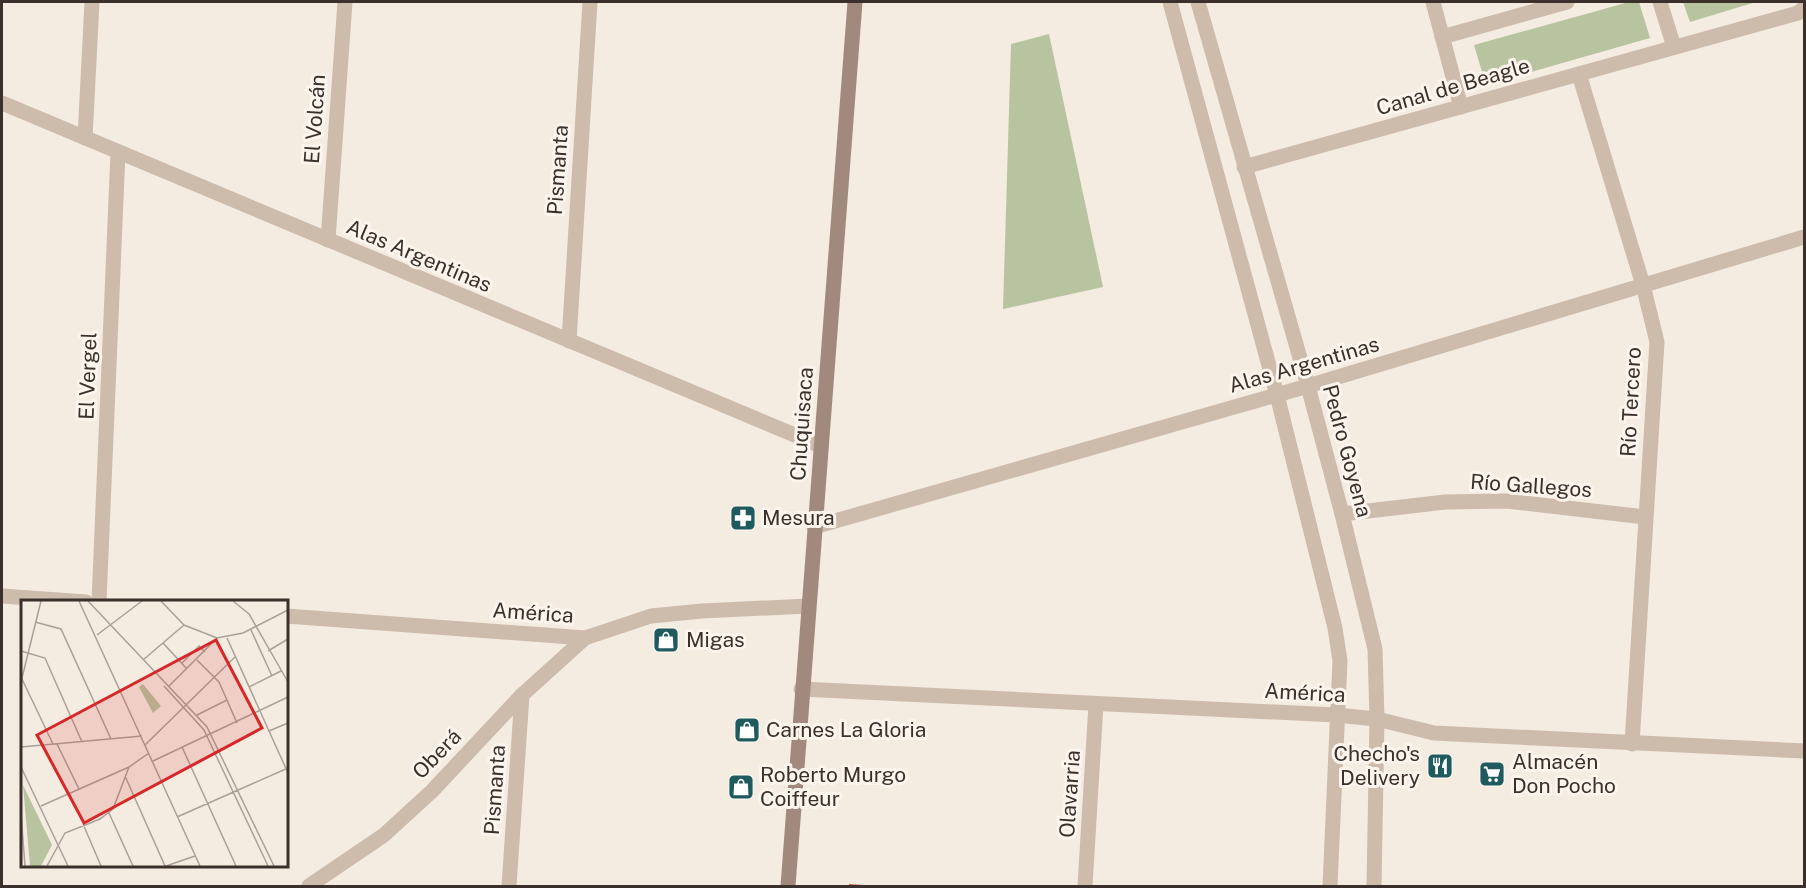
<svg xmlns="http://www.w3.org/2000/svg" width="1806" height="888" font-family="'Public Sans',sans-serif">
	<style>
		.green { fill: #b8c4a0 }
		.building { fill: #c8694b }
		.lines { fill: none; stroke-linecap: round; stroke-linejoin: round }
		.street { stroke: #cdbbac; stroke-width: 15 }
		.secondary { stroke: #a18a7d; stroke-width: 15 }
		.labels { text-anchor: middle; stroke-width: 6; stroke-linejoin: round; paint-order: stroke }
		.street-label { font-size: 21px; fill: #3b302b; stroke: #fbf5ee }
		.poi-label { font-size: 21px; fill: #3b302b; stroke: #fbf5ee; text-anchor: start }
		.inset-road { fill: none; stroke: #aaa098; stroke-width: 1.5 }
		.view { fill: #d62828; fill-opacity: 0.15; stroke: #d62828; stroke-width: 3 }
		.inset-edge { fill: none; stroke: #3b302b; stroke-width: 3 }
	</style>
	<rect width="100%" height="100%" fill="#f4ebe1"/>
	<g class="green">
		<polygon points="1629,2 1639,2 1650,38 1486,85 1474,45"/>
		<polygon points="1683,2 1756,2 1690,22"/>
		<polygon points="1049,34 1103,287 1003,309 1011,44"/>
	</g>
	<polygon class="building" points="849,884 864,885 864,886 849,886"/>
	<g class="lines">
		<g class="street">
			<polyline points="1170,2 1277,395 1335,628 1340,661 1330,886"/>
			<polyline points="1198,2 1308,386 1342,514 1375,649 1377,719 1374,886"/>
			<polyline points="1433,2 1461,107"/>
			<polyline points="1660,2 1674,47"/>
			<polyline points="1442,37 1567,2"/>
			<polyline points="1579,74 1643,285 1657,342 1632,744"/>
			<polyline points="2,103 821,446"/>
			<polyline points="85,138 92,2"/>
			<polyline points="1244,167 1798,13 1804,8"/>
			<polyline points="328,240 345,2"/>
			<polyline points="569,341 590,2"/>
			<polyline points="1342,514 1445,502 1507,501 1645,517"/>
			<polyline points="814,527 1308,386 1804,237"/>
			<polyline points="2,596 86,602"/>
			<polyline points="99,602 118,152"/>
			<polyline points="286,616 585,638 651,616 702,611 808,606"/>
			<polyline points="801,689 1336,715 1377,719 1434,733 1804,751"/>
			<polyline points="309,886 384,835 432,791 522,695 585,638"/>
			<polyline points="509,886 522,695"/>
			<polyline points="1085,886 1096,704"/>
		</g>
		<polyline class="secondary" points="788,886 855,2"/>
	</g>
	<defs>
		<symbol id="pharmacy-square" viewBox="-11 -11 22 22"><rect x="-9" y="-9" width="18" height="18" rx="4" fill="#1f5a5e" stroke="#fbf5ee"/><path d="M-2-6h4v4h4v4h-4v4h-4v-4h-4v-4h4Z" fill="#fff"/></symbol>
		<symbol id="shop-square" viewBox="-11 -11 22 22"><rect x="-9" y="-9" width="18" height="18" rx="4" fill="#1f5a5e" stroke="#fbf5ee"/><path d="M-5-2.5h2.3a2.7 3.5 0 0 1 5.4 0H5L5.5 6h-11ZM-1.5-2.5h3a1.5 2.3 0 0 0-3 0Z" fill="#fff"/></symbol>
		<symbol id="restaurant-square" viewBox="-11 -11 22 22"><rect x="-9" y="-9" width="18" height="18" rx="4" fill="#1f5a5e" stroke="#fbf5ee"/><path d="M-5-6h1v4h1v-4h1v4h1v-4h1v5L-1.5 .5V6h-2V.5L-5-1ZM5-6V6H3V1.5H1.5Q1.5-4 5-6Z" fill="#fff"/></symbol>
		<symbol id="supermarket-square" viewBox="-11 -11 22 22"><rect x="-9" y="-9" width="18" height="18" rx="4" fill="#1f5a5e" stroke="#fbf5ee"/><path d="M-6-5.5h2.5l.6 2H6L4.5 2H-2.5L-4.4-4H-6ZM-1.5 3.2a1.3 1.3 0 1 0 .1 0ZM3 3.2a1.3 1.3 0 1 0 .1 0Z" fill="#fff"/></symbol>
	</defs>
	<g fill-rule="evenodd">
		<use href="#pharmacy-square" x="728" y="503" width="30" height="30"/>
		<use href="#shop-square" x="651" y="625" width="30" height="30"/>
		<use href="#shop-square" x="732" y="715" width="30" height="30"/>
		<use href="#restaurant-square" x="1425" y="751" width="30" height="30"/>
		<use href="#supermarket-square" x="1477" y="759" width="30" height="30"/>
		<use href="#shop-square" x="726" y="772" width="30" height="30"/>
	</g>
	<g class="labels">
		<g class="street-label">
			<text transform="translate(1453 87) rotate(-16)" y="7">Canal de Beagle</text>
			<text transform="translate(315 119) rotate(-86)" y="7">El Volcán</text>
			<text transform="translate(558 170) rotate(-86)" y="7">Pismanta</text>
			<text transform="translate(419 256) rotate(23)" y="7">Alas Argentinas</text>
			<text transform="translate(1304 365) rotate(-16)" y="7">Alas Argentinas</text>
			<text transform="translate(88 376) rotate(-88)" y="7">El Vergel</text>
			<text transform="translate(1631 402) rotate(-87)" y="7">Río Tercero</text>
			<text transform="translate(802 424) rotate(-86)" y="7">Chuquisaca</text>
			<text transform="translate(1347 451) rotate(75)" y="7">Pedro Goyena</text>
			<text transform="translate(1531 486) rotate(4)" y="7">Río Gallegos</text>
			<text transform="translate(533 613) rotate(4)" y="7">América</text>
			<text transform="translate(1305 693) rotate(3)" y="7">América</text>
			<text transform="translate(437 754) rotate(-46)" y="7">Oberá</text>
			<text transform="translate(495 790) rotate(-86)" y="7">Pismanta</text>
			<text transform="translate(1070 794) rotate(-86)" y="7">Olavarria</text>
		</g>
		<g class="poi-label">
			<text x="762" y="525">Mesura</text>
			<text x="686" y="647">Migas</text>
			<text x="766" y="737">Carnes La Gloria</text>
			<text x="1420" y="761" text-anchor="end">Checho's<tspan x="1420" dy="24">Delivery</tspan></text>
			<text x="1512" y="769">Almacén<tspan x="1512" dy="24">Don Pocho</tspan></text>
			<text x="760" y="782">Roberto Murgo<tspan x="760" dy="24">Coiffeur</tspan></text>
		</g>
	</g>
	<g transform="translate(21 600)">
		<rect width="267" height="267" fill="#f4ebe1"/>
		<path d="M122 84 140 106 132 113 118 87ZM2 185 31 245 20 266H9Z" fill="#b8c4a0"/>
		<path class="inset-road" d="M58 1 179 266M67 1 186 127 253 266M140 1 163 25 196 38 222 33 267 10M212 1 228 14 267 82M14 22 40 29 90 139M230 30 251 76M76 35 121 1M206 38 267 173M142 43 166 69M0 51 24 58 61 142M247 51 267 39M122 60 163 25M176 60 198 82 216 123M161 63 178 46 184 52M1 79 32 144M0 82 20 1M143 86 183 130 247 266M148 86 196 38M228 87 260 71M176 115 206 100M248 131 267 123M36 144 58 189M124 145 214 57M0 147 121 136M161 147 215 266M132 161 267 97M0 167 47 266M104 176 144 266M20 206 108 167 128 153M88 213 112 266M0 214 4 266M156 217 267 168M62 224 80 266M26 266 44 233 79 219 92 209 108 167M145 266 174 256"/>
		<path class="view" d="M195 40 241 128 63 223 16 135Z"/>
		<rect width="267" height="267" class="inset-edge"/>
	</g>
	<rect width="1806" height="888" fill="none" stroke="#3b302b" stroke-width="6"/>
</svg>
